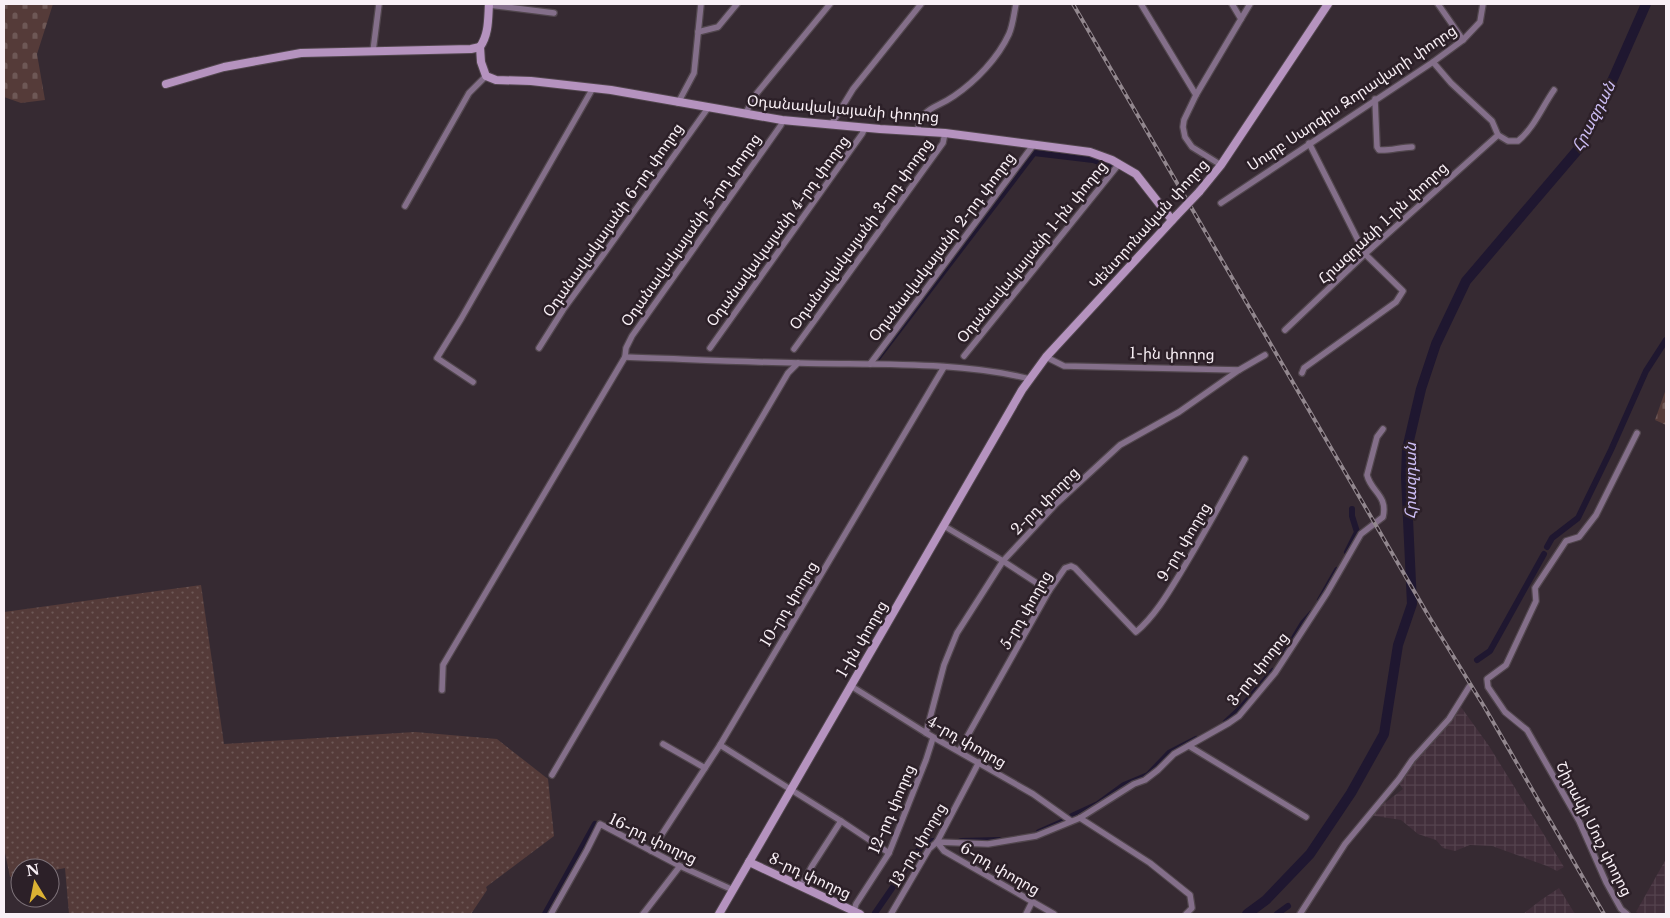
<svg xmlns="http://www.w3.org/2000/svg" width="1670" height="918" font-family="'Libre Baskerville','Noto Sans Armenian',serif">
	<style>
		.industrial { fill: url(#industrial-grid) }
		.grass { fill: url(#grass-dots) }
		.cemetery { fill: url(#cemetery-stones) }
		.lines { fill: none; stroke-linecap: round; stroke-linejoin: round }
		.canal { stroke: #1f1730; stroke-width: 6 }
		.river { stroke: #1f1730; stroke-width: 10 }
		.street-casing { stroke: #51464d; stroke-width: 8 }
		.secondary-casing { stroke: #51464d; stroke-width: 10 }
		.street { stroke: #846f8a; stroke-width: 5.5 }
		.secondary { stroke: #b593bf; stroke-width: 8 }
		.rail-casing { stroke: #92878e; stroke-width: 4 }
		.rail { stroke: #2c2028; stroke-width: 2; stroke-dasharray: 5.5; stroke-linecap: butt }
		.secondary-bridge-casing { stroke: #51464d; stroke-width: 10; stroke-linecap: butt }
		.secondary-bridge { stroke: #b593bf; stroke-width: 8 }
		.labels { text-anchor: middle; stroke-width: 5; stroke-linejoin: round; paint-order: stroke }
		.street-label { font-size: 15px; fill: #f9f0f6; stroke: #2c2028 }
		.water-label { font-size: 16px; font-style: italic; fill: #ccbdf4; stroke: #2c2028 }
	</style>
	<defs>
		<pattern id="industrial-grid" width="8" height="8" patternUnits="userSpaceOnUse" patternTransform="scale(1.25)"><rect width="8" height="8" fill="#422f3b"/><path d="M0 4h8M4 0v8" fill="none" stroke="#55434e"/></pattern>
		<pattern id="grass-dots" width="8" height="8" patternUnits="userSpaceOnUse" patternTransform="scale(1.25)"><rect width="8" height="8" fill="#553b39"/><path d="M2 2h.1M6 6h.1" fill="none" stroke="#6e5856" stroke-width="1.8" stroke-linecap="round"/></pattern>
		<pattern id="cemetery-stones" width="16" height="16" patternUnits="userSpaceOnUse" patternTransform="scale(1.25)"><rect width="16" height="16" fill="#553b39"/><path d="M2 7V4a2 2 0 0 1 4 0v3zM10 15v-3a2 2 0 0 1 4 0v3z" fill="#6e5856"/></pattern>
	</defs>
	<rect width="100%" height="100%" fill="#362a32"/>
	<g class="industrial">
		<polygon points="1461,707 1489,746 1564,867 1557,871 1547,866 1492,846 1470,845 1455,851 1443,848 1436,840 1418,834 1401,820 1369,815 1403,789 1397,781 1435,740"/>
		<polygon points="1666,859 1666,914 1640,914 1636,912"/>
		<polygon points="1559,888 1575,914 1523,914 1541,900"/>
	</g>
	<polygon class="grass" points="201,585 224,744 415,732 497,739 548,779 554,836 486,887 487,890 471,914 69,914 65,868 50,871 50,868 20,868 20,876 10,877 4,848 4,612"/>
	<g class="cemetery">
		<polygon points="4,4 53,4 37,54 45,100 21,103 4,97"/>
		<polygon points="1666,389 1666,425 1655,420"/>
	</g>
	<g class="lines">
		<g class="canal">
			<polyline points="876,360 1034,153 1093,160 1110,166"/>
			<polyline points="1547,547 1552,538 1578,518 1611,450 1646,371 1666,340"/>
			<polyline points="1347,552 1357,532 1352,516 1352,509"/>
			<polyline points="1320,600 1337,570"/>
			<polyline points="1282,658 1303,623 1312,613"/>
			<polyline points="1477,660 1490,651 1544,554"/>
			<polyline points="1226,722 1241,708 1273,671"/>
			<polyline points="1072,816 1098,804 1124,785 1148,775 1169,753 1196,739"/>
			<polyline points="1039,832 1064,821"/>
			<polyline points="961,841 999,840"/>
			<polyline points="875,913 922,845 929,841 936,841"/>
			<polyline points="545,914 595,824"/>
			<polyline points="1277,914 1288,906"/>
		</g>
		<polyline class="river" points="1247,914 1266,900 1310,854 1351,793 1384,734 1398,645 1412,604 1406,477 1407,449 1421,389 1436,344 1466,281 1581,146 1598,113 1646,4"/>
		<defs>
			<g id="street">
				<polyline points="1141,4 1196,95"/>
				<polyline points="1438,4 1463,40"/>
				<polyline points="489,5 554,13"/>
				<polyline points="1241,19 1250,4"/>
				<polyline points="698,32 718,27 737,4"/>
				<polyline points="373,51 379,4"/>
				<path d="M1433 62 1451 83 1492 121 1498 135 1508 141H1518C1534 128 1542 107 1554 90"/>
				<path d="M1375 99 1377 147 1379 150C1389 151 1401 147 1412 147"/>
				<polyline points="678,103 694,73 701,4"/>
				<polyline points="745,114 757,93 830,4"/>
				<polyline points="831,125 853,89 921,4"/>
				<path d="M917 131C924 105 934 110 954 96 976 81 998 58 1009 34 1013 25 1014 13 1016 4"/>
				<polyline points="1221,165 1192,147 1185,137 1183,127 1184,120 1196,95 1241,19 1232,4"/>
				<polyline points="1221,203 1433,62 1463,40 1480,22 1483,4"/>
				<polyline points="405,206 469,93 486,76"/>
				<polyline points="1285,330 1365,254 1498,135"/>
				<polyline points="539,348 563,310 606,251 708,108"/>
				<polyline points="710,348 862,134 865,128"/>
				<polyline points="794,349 943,143 945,133"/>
				<polyline points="964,356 1119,164"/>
				<path d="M625 357C683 359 741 362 799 363 873 365 959 361 1030 379"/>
				<polyline points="1046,357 1064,366 1239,370"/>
				<polyline points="870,364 1034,144"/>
				<polyline points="1302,373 1304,368 1396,302 1403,291 1365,254 1309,143"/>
				<polyline points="473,382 437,358 461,319 593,88"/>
				<polyline points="944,526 1003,561 1049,591"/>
				<polyline points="851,686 926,733 1033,794 1071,821"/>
				<polyline points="442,690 443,665 625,357 626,348 632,336 781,125 782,120"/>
				<polyline points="926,733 944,665 957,633 1003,561 1056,504 1120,445 1179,412 1239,370 1265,355"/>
				<polyline points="663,744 705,768"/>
				<polyline points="720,745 841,821 889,853"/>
				<polyline points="1189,746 1306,817"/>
				<path d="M959 751 1049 591 1065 568 1071 566 1075 568 1136 632C1156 615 1170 590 1184 567 1205 532 1225 496 1245 459"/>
				<polyline points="552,775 788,373 798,363"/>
				<polyline points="1080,818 1150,863 1190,895 1192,908 1186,914"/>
				<path d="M937 842 988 844 1036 836 1080 818 1134 784 1145 780 1158 770 1174 754 1229 723 1239 716 1275 673 1327 593 1361 534 1383 517C1388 495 1371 492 1367 475L1377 437 1383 429"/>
				<polyline points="937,842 944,851 1054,914"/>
				<polyline points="651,851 720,745 944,367"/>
				<polyline points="801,886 812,866 841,821"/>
				<polyline points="551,914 587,850 600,824 680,866 733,890"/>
				<polyline points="643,914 680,866"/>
				<polyline points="853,914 856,904 889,853 926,760 933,738"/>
				<polyline points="891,914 929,849 937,842 979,762"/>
				<polyline points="1026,914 1032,902"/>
				<polyline points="1300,914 1345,844 1399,779 1412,760 1449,719 1469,687"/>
				<polyline points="1627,914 1621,909 1606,882 1579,821 1527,730 1505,712 1488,687 1487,679 1506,665 1536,601 1535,588 1566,541 1579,537 1596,515 1637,433"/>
			</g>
			<g id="secondary">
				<polyline points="480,47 481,62 486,76 496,80 531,81 611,90 782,120 880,129 945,133 1090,152 1112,160 1136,174 1172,220"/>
				<path d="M480 47C489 34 488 19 489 4"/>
				<polyline points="166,84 224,67 301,53 471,49 480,47"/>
				<polyline points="1199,192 1221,165 1328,4"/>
				<polyline points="749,862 860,914"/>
				<polyline points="719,914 1022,390 1046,357 1177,215"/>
			</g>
		</defs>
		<use href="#street" class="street-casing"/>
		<use href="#secondary" class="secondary-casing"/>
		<use href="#street" class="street"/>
		<use href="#secondary" class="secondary"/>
		<defs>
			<polyline id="rail" points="1073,4 1428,615 1485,708 1604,914"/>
		</defs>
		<use href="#rail" class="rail-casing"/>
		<use href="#rail" class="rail"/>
		<defs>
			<polyline id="secondary-bridge" points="1177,215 1199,192"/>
		</defs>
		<use href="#secondary-bridge" class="secondary-bridge-casing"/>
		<use href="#secondary-bridge" class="secondary-bridge"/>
	</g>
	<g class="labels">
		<g class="street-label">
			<text transform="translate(1352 98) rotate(-34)" y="5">Սուրբ Սարգիս Զորավարի փողոց</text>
			<text transform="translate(843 109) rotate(5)" y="5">Օդանավակայանի փողոց</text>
			<text transform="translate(613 220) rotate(-55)" y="5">Օդանավակայանի 6-րդ փողոց</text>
			<text transform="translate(1383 223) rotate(-43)" y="5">Հրազդանի 1-ին փողոց</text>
			<text transform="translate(1149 224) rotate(-48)" y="5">Կենտրոնական փողոց</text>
			<text transform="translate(691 230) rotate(-55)" y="5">Օդանավակայանի 5-րդ փողոց</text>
			<text transform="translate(778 231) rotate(-54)" y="5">Օդանավակայանի 4-րդ փողոց</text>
			<text transform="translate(861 234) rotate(-54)" y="5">Օդանավակայանի 3-րդ փողոց</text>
			<text transform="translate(942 247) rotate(-53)" y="5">Օդանավակայանի 2-րդ փողոց</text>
			<text transform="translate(1032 252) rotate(-51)" y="5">Օդանավակայանի 1-ին փողոց</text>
			<text transform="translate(1172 354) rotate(1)" y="5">1-ին փողոց</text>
			<text transform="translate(1045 501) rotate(-45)" y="5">2-րդ փողոց</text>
			<text transform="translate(1184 542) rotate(-59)" y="5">9-րդ փողոց</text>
			<text transform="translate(789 604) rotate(-59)" y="5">10-րդ փողոց</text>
			<text transform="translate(1026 610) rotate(-60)" y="5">5-րդ փողոց</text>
			<text transform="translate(862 639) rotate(-60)" y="5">1-ին փողոց</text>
			<text transform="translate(1258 669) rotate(-52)" y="5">3-րդ փողոց</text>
			<text transform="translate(967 742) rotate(30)" y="5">4-րդ փողոց</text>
			<text transform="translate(892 809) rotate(-67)" y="5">12-րդ փողոց</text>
			<text transform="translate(1594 829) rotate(63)" y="5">Շիրակի Մուշ փողոց</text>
			<text transform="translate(653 839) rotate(26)" y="5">16-րդ փողոց</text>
			<text transform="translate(918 845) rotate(-59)" y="5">13-րդ փողոց</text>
			<text transform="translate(1000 869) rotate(30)" y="5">6-րդ փողոց</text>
			<text transform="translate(810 876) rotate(25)" y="5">8-րդ փողոց</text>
		</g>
		<g class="water-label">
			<text transform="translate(1593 116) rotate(-63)" y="6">Հրազդան</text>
			<text transform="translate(1410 481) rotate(-90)" y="6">Հրազդան</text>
		</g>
	</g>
	<rect width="1670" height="918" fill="none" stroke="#f9f0f6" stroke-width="10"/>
	<g transform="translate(35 883) rotate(350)"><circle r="24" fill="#2c2028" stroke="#7e737a"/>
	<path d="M0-4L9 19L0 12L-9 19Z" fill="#dcb233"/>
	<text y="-8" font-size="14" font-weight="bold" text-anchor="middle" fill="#f9f0f6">N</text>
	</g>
</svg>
